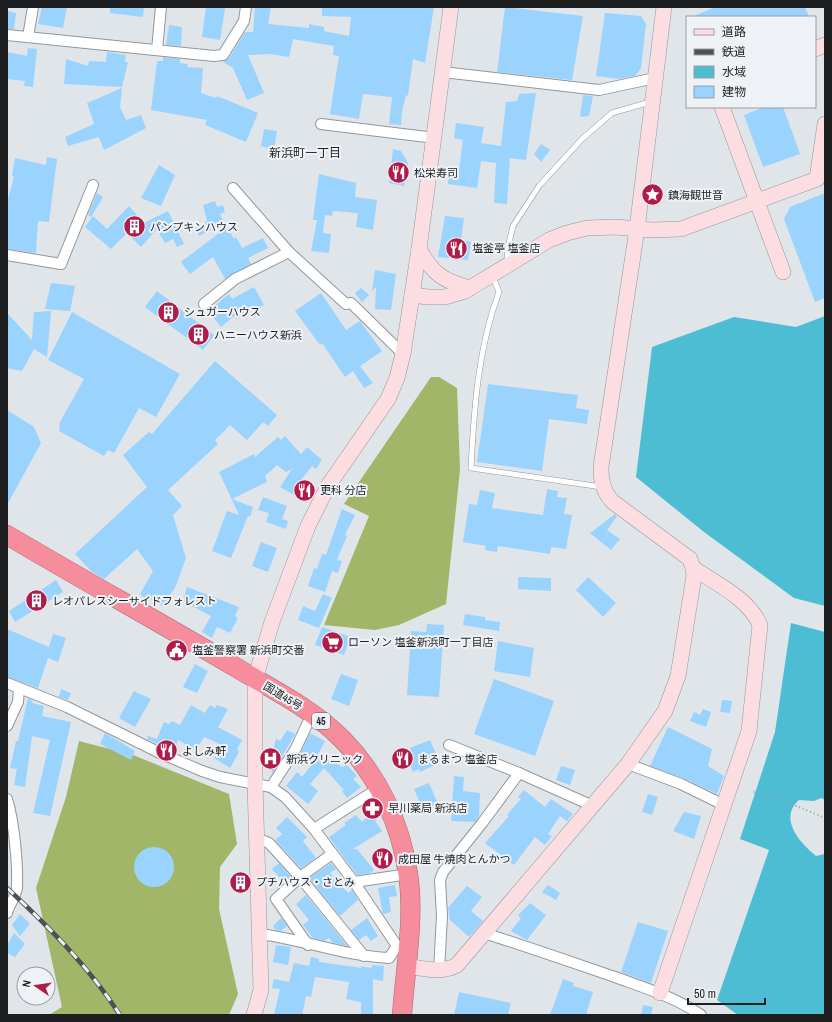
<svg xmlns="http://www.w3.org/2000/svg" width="832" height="1022" font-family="'Archivo Narrow','Noto Sans JP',sans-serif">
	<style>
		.forest { fill: #a1b668 }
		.water { fill: #4cbdd3 }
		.building { fill: #9ad3fe }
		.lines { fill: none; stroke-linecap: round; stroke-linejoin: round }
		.lane-casing { stroke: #93979a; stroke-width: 6 }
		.street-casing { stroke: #93979a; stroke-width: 12 }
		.secondary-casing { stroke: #93979a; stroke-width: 16 }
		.highway-casing { stroke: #a96670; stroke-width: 20 }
		.path { stroke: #9a9ea1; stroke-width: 2; stroke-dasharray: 1 3; stroke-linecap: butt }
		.lane { stroke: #fff; stroke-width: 5 }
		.street { stroke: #fff; stroke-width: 10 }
		.secondary { stroke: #fcdde1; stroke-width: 15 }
		.highway { stroke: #f58d9c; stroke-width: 19 }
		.rail-casing { stroke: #4e5153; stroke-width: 4.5 }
		.rail { stroke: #eef2f6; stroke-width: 3; stroke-dasharray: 9; stroke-linecap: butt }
		.labels { text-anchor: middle; stroke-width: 4; stroke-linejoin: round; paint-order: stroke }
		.shield { fill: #eef2f6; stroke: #5b5e60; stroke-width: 1 }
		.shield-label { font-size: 10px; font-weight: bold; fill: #1c1e1f }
		.poi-label { font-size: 11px; fill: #1c1e1f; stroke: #eef2f6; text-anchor: start }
		.street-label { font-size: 11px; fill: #1c1e1f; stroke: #eef2f6 }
		.neighbourhood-label { font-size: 12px; fill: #1c1e1f; stroke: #eef2f6 }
	</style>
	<rect width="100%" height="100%" fill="#e0e5e9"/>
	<g class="forest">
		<polygon points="431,377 439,377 457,388 460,470 446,604 399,625 375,630 324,625 369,516 344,504"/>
		<polygon points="79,741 133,755 229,794 237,844 220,867 219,909 238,994 229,1015 49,1015 62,1007 36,888 66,797"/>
	</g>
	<g class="water">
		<polygon points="825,316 825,606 794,598 704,532 636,477 652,347 734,317 796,327"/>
		<path d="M791 623 825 632V800L821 798 814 801 799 800C778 819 800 843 816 856L825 854V1015H738L717 1000 769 850 740 839 775 732Z"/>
	</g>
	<g class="building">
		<polygon points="42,7 67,7 63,28 38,24"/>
		<polygon points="110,7 144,7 143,17 110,13"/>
		<polygon points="206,7 225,8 220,40 202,37"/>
		<polygon points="255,7 271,7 268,24 309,28 309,24 324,27 324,31 349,36 351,17 322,16 322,7 434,7 425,63 413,59 408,96 406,95 402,111 401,125 389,124 392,97 363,94 359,119 330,114 339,56 333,55 334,46 293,39 289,57 270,54 248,55 264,93 247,100 233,68 223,62 229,58 245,32 253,32"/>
		<polygon points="505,7 583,16 572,80 497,72"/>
		<polygon points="716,7 805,7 809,17 691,17"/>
		<polygon points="7,11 16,13 14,29 7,29"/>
		<polygon points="605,13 641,16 646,24 641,68 635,76 619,79 596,76"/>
		<polygon points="169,25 182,27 181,46 166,45"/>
		<polygon points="28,48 37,49 33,87 24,86 25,81 7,79 7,52 27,56"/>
		<polygon points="107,52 126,55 125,62 128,62 122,87 64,84 66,59 88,66 89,61 106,62"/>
		<polygon points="163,57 180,59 180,63 188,64 187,67 203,68 201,93 216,98 217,96 258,113 246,142 205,125 207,120 151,110 157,61 163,61"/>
		<polygon points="122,88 120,107 126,120 141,115 146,128 104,150 99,137 68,146 65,137 94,124 87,103"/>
		<polygon points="536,93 526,160 510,158 507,204 494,203 496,163 481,161 477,188 448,184 450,168 459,170 463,140 454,138 456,123 484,127 481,143 501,146 506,102 517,101 519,94"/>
		<polygon points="583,95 593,96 589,116 580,117"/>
		<polygon points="764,107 783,107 800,154 763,167 744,115"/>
		<polygon points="264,129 277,131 274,149 261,146"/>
		<polygon points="541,144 550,150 541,162 534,154"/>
		<polygon points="393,149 401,151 408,163 404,186 389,183"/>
		<polygon points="47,157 57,159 49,222 38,221 36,253 7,249 7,203 14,177 12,176 15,158 46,165"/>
		<polygon points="159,165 175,175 161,206 141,198"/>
		<polygon points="319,174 356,183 355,197 377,200 373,230 356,227 358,213 333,211 332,216 325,215 323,233 331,234 329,253 311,251 317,220 313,220"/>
		<polygon points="97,193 103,197 91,217 88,215"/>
		<polygon points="825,193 825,298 815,302 784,219 790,207"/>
		<polygon points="215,201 217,207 223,205 225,212 220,214 224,223 199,236 195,228 207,221 203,205"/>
		<polygon points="129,206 144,223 168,211 184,244 177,247 173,239 165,243 157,229 141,247 127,233 111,249 85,227 93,216 107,229"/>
		<polygon points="445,216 464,218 461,240 471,242 468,260 438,257"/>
		<polygon points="227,227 234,239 236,237 242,248 263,238 268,248 248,258 251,264 225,279 213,257 190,274 181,262"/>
		<polygon points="375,270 396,274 391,310 375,309 376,287 372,291"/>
		<polygon points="51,283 75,286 70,311 45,309"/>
		<polygon points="254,287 264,305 254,311 253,307 237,319 234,316 221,327 208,311 229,294 232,299"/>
		<polygon points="361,288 369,295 362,302 355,293"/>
		<polygon points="157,291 214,335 203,350 145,307"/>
		<polygon points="321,293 346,330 360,321 382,351 360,366 373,383 364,388 353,371 345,377 322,343 320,345 295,311"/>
		<polygon points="51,311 47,357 34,349 22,371 7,368 7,313 32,340 34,312"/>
		<polygon points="72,312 180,374 156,417 139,408 114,453 108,450 104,456 59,431 60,422 84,379 48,360"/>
		<polygon points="215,361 277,415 268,426 263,422 247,440 230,425 215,440 218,444 168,490 182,506 173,515 186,558 175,588 162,606 149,598 147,600 140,594 153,571 137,549 104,579 91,571 75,554 147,487 123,455 149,432 152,434"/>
		<polygon points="488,384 578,395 576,408 589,410 587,424 549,419 542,471 477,462"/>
		<polygon points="7,410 34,427 41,443 7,505"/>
		<polygon points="285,436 301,454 307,447 322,460 316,469 312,466 297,485 303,489 296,496 280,487 292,469 286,472 277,465 265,476 267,482 232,499 253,507 250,517 248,516 231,558 212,551 227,511 239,515 219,472 254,454 255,457 278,437 281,440"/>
		<polygon points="547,489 558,491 557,497 567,498 564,514 572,515 566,549 551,547 550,554 498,546 497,552 485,550 486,546 463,542 469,504 477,505 480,490 495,493 492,508 543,515"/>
		<polygon points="263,497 287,506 282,519 288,521 286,529 266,522 269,513 258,510"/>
		<polygon points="342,509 355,515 345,535 347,536 337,560 342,561 338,573 332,571 325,592 308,586 314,568 317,569 322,554 326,555"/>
		<polygon points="615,514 617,516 607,530 620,539 611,550 590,533"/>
		<polygon points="261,542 277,548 268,572 252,566"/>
		<polygon points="518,577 551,578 551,591 518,589"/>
		<polygon points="588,577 616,603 603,617 576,590"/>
		<polygon points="56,580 63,592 15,622 9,611"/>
		<polygon points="187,587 239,607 235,616 238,618 230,633 217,627 212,638 202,632 211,616 183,601"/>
		<polygon points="323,594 332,598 319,628 298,620 303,606 315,611"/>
		<polygon points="465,614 485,617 485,620 500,622 499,631 463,625"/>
		<polygon points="427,624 444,625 439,697 407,695 411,631 426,632"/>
		<polygon points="322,627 351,637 344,655 315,645"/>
		<polygon points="7,629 49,647 53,634 66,638 58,662 48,658 38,688 7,677"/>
		<polygon points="498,641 534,648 530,677 494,671"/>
		<polygon points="195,664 208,671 197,693 183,687"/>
		<polygon points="341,674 358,680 349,706 331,699"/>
		<polygon points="494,679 554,701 535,756 474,734"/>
		<polygon points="61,689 71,693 68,700 59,697"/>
		<polygon points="134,691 151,699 135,727 119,718"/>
		<polygon points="28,698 33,701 32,703 44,706 42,716 71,722 50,816 33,813 50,740 32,736 25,787 14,785 17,769 10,768 16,741 18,741"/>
		<polygon points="722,700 732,701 730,713 720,712"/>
		<polygon points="191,705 205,713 210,705 215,708 217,705 228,709 218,727 242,740 237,749 239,752 230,768 214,758 222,745 204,737 196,750 178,740 174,752 147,739 148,736 157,739 164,722 169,724 172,721 180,725"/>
		<polygon points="703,709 711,712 706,727 690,721 694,712 700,715"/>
		<polygon points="668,727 712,749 708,766 724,776 717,794 683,778 650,766"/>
		<polygon points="287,730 295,734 272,774 270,761 276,739 280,741"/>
		<polygon points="105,733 135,751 131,760 100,744"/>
		<polygon points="310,733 325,741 318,754 343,767 346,764 357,776 353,779 361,787 347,798 342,791 344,790 324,768 310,784 318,791 308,804 286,786 297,772 302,777 314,762 300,754"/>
		<polygon points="430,740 440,763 420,772 419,769 413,772 405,754 411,751 410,748"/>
		<polygon points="561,766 575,770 570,785 556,780"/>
		<polygon points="454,776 464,777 463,791 480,793 479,816 475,822 451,821"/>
		<polygon points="429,783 439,806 424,813 414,789"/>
		<polygon points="524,790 545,807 551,799 573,814 567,821 560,816 548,834 552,836 545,845 535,837 514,865 485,843 509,816 507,815 521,799 518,797"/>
		<polygon points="648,794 658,797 652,815 642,812"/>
		<polygon points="372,812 378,818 375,821 382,831 353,849 357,849 374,870 370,873 357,875 329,837 346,825 344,823 356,815 362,822"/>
		<polygon points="684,812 701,816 694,839 673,831"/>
		<polygon points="287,817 307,837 303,841 316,858 301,868 275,840 282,834 276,828"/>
		<circle cx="154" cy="867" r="20"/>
		<polygon points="279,863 291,877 284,883 272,869"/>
		<polygon points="331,863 336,869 330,873 348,893 352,890 358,900 340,916 309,878"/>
		<polygon points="240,873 247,886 239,890 232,878"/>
		<polygon points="395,885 397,896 389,897 391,912 383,914 378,888"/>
		<polygon points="548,885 560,893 556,900 542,892"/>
		<polygon points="467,886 482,897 471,911 483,921 469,937 450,920 448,908"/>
		<polygon points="306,895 347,946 333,943 329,938 324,941 313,938 303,925 309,920 296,904"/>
		<polygon points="530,903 546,915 527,940 511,931 521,918 518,915"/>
		<polygon points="20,914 30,924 20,936 12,925"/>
		<polygon points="281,918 287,926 281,931 276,930 273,926"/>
		<polygon points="367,918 378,936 371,941 366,935 359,940 351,930"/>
		<polygon points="638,922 668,931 651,983 621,972"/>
		<polygon points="14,933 25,944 15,957 7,953 7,945"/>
		<polygon points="276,945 291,947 288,965 273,962"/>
		<polygon points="311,957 319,959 319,962 362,968 360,966 372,968 372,965 384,966 383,981 373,979 373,1015 361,1015 361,1002 346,999 349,982 315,977 311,997 306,996 302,1015 274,1015 280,989 272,988 274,979 289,982 294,963 309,966"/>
		<polygon points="563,979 574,983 573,986 593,992 586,1015 550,1015"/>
		<polygon points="459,992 511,1003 508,1015 454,1015"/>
		<polygon points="643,1005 653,1007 651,1015 641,1015"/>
	</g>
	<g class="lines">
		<defs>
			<g id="lane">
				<polyline points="507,263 508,247 513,226 539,186 582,139 612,113 650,102"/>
				<path d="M493 277 499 292C478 348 474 409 471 468L602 487"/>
			</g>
			<g id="street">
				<polyline points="7,35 214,56 223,55 244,21 246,7"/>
				<polyline points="28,37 33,7"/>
				<polyline points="157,50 161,7"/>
				<polyline points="443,72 599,90 655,78"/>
				<polyline points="321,124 435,138"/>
				<polyline points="233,188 289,252 346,304 351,303 403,354"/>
				<polyline points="7,255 61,264 93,185"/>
				<polyline points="204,304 235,279 289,252"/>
				<polyline points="7,683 67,707 160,753 202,771 220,777 271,787 285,797 314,829 354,882 397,946 408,946"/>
				<polyline points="7,726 18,702 19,688"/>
				<polyline points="449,745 519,773 593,806"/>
				<polyline points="628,764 681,784 724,805"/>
				<polyline points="271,787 295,750 312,714"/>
				<path d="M7 799C14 822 18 863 17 888 16 896 9 905 7 913"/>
				<polyline points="314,829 379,788"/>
				<polyline points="257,838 269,843 300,877 364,956"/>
				<polyline points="354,882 409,874"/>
				<path d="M484 933C528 947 571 962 615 977 645 988 675 997 701 1015"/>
				<path d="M259 934C303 939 344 956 389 958L397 946"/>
				<polyline points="308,945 276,899 300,877 332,854"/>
				<polyline points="439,971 442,916 440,880 443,872 483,822 519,773"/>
			</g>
			<g id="secondary">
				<polyline points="815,49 825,45"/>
				<polyline points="722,107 783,272"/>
				<path d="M419 249C433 274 443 281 470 288"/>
				<polyline points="412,295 428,297 445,297 465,291 549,240 567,233 587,228 615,227 652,230 681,229 817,179 825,124"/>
				<path d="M406 966C423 968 441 974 457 965L628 764 665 711 678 676 694 576 693 568 690 559 613 502C603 492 601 481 601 467L637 229 664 7"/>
				<path d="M660 993 749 731 760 625C749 599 717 584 693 568"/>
				<polyline points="254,1015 261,990 255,783 255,679 272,622 308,526 328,486 388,399 397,378 403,354 419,249 451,7"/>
			</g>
			<path id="highway" d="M7 535C83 580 161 623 237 668 273 690 313 709 343 740 378 776 401 824 408 874 415 918 405 970 402 1015"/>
		</defs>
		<use href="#lane" class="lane-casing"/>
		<use href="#street" class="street-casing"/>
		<use href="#secondary" class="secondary-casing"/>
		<use href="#highway" class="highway-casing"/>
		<g class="path">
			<polyline points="754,792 799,807"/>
			<polyline points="799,807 825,818"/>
		</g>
		<use href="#lane" class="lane"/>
		<use href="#street" class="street"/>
		<use href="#secondary" class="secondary"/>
		<use href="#highway" class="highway"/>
		<defs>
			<path id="rail" d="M7 888C49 927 89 967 120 1015"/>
		</defs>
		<use href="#rail" class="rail-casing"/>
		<use href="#rail" class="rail"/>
	</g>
	<defs>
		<symbol id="restaurant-disc" viewBox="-11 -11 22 22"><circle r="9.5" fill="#af1c4a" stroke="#eef2f6"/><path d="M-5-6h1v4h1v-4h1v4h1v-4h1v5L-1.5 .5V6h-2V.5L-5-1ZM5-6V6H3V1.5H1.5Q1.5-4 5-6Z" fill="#fff"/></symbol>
		<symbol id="sight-disc" viewBox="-11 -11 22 22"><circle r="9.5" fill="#af1c4a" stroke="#eef2f6"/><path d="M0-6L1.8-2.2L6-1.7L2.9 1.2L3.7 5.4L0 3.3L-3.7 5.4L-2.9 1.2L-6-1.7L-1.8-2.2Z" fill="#fff"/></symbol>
		<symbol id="building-disc" viewBox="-11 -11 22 22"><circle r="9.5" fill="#af1c4a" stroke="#eef2f6"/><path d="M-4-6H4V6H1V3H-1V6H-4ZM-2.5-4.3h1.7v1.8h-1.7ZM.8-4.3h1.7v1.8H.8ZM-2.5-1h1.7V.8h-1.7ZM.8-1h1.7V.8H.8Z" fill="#fff"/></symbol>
		<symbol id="supermarket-disc" viewBox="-11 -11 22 22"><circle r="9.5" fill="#af1c4a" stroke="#eef2f6"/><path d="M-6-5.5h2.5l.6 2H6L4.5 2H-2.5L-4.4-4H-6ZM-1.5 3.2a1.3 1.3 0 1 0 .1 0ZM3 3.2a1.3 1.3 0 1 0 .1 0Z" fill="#fff"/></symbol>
		<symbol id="civic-disc" viewBox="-11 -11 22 22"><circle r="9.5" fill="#af1c4a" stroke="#eef2f6"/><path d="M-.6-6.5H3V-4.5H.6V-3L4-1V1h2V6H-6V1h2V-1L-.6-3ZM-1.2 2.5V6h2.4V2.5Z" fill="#fff"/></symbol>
		<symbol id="hospital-disc" viewBox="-11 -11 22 22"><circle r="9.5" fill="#af1c4a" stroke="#eef2f6"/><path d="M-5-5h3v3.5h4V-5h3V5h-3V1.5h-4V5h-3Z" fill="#fff"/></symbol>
		<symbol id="pharmacy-disc" viewBox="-11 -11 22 22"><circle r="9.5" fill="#af1c4a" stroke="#eef2f6"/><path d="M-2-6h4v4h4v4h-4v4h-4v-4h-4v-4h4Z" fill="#fff"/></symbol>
	</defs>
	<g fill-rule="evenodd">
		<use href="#restaurant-disc" x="386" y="160" width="25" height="25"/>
		<use href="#sight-disc" x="640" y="182" width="25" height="25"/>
		<use href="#building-disc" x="122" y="214" width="25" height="25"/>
		<use href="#restaurant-disc" x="444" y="236" width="25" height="25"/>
		<use href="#building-disc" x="156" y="300" width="25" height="25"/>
		<use href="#building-disc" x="186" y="322" width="25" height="25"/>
		<use href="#restaurant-disc" x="292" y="478" width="25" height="25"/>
		<use href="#building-disc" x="24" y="588" width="25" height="25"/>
		<use href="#supermarket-disc" x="320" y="630" width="25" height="25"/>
		<use href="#civic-disc" x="164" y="638" width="25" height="25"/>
		<use href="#restaurant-disc" x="154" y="738" width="25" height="25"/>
		<use href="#hospital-disc" x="258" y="746" width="25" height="25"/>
		<use href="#restaurant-disc" x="390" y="746" width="25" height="25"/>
		<use href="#pharmacy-disc" x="360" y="796" width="25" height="25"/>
		<use href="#restaurant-disc" x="370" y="846" width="25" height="25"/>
		<use href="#building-disc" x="228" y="870" width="25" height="25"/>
	</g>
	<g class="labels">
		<rect class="shield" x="312" y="713" width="18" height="16" rx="3"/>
		<g class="shield-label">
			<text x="321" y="725">45</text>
		</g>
		<g class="poi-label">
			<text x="414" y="177">松栄寿司</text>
			<text x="668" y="199">鎮海観世音</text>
			<text x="150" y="231">パンプキンハウス</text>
			<text x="472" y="252">塩釜亭 塩釜店</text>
			<text x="184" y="316">シュガーハウス</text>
			<text x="214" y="339">ハニーハウス新浜</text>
			<text x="320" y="494">更科 分店</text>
			<text x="52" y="605">レオパレスシーサイドフォレスト</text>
			<text x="348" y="646">ローソン 塩釜新浜町一丁目店</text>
			<text x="192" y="654">塩釜警察署 新浜町交番</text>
			<text x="182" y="755">よしみ軒</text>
			<text x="286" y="763">新浜クリニック</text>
			<text x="418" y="763">まるまつ 塩釜店</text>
			<text x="388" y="812">早川薬局 新浜店</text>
			<text x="398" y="863">成田屋 牛焼肉とんかつ</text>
			<text x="256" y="886">プチハウス・さとみ</text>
		</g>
		<g class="street-label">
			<text transform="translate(283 696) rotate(31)" y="4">国道45号</text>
		</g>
		<g class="neighbourhood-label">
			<text x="305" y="157">新浜町一丁目</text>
		</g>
	</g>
	<rect width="832" height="1022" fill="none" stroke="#1c1e1f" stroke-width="16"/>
	<rect x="686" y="16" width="130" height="92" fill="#eef2f6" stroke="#9a9da0"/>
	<rect x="694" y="29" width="20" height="6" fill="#fcdde1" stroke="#9a9da0"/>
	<text x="722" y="36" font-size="12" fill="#1c1e1f">道路</text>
	<rect x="694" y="49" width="20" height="6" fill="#4e5153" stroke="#9a9da0"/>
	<text x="722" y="56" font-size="12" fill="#1c1e1f">鉄道</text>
	<rect x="694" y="66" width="20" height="12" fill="#4cbdd3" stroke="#9a9da0"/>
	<text x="722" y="76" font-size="12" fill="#1c1e1f">水域</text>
	<rect x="694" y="86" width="20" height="12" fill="#9ad3fe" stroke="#9a9da0"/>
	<text x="722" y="96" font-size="12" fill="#1c1e1f">建物</text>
	<g transform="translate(36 986) rotate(283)"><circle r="19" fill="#eef2f6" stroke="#9a9da0"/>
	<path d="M0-3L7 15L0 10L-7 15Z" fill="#af1c4a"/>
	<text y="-6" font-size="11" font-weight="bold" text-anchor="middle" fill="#1c1e1f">N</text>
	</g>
	<path d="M688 998v6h77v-6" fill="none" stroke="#1c1e1f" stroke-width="2"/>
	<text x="694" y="998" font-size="12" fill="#1c1e1f" stroke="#eef2f6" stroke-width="3" paint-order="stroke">50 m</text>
</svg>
